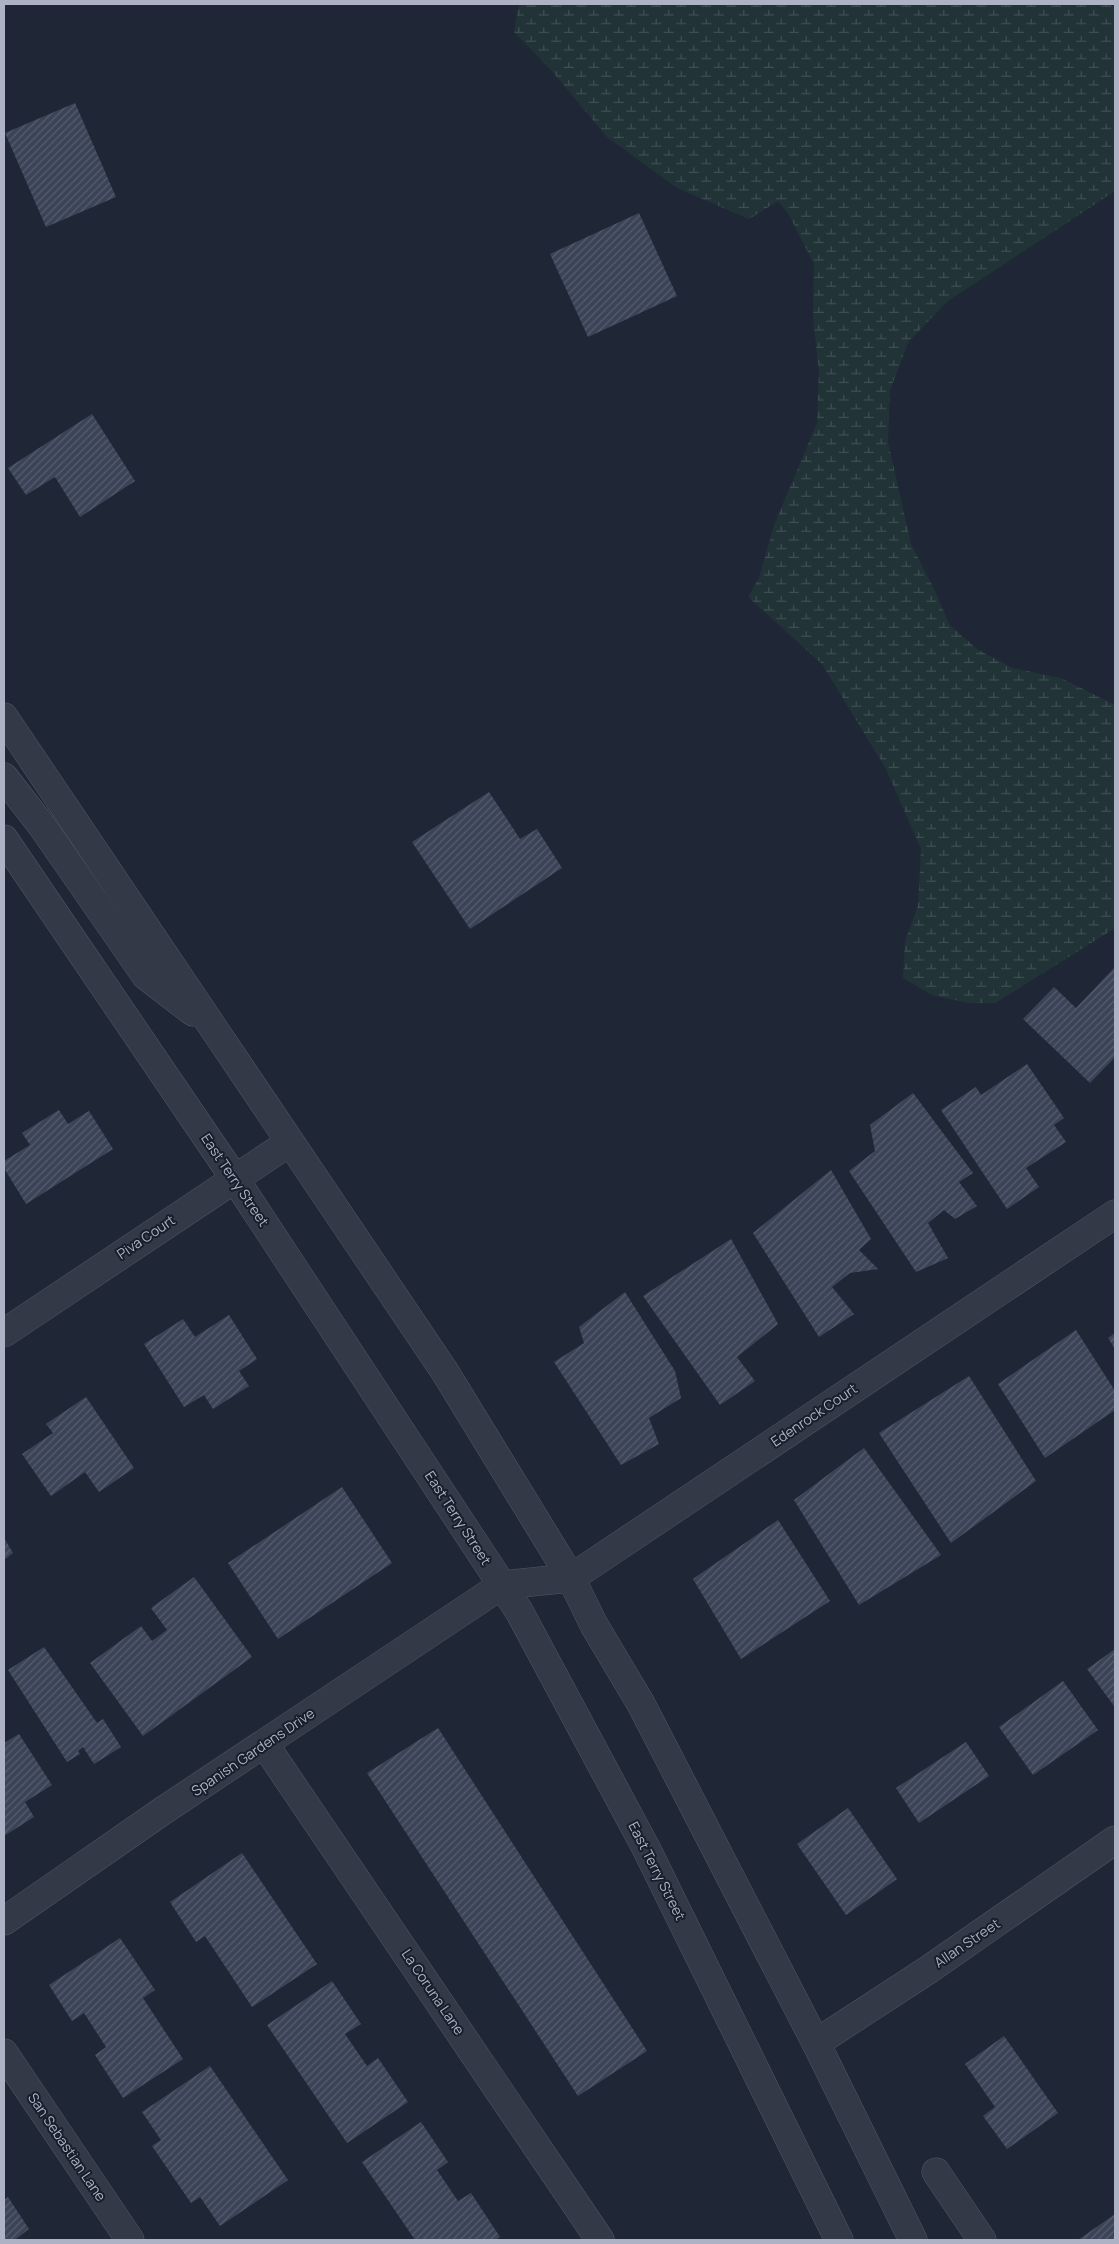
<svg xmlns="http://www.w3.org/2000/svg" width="1119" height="2244" font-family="Manrope,sans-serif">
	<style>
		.wetland { fill: url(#wetland-marsh) }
		.building { fill: url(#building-hatch) }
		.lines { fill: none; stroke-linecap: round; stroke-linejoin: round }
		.minor-casing { stroke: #505665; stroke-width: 29 }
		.tertiary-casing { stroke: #505665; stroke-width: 29 }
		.minor { stroke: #333947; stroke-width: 28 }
		.tertiary { stroke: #333947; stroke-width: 28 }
		.labels { text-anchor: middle; stroke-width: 4; stroke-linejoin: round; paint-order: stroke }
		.street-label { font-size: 14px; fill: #adb3c4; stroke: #181e2b }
	</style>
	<defs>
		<pattern id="wetland-marsh" width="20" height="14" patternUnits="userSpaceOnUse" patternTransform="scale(1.25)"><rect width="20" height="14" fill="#213337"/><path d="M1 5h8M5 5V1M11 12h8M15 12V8" fill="none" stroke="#3f4e52"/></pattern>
		<pattern id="building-hatch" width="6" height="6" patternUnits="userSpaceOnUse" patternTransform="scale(1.25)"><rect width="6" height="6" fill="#3b4457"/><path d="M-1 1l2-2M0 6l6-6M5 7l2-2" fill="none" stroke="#555d6e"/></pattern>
	</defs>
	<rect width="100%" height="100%" fill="#1f2736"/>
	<polygon class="wetland" points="519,4 1115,4 1115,191 948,301 909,341 890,390 888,442 911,544 936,593 949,624 977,649 1012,668 1061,678 1115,705 1115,928 995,1003 968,1003 932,995 903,978 905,941 918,906 921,849 886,769 822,664 748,597 759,578 774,525 817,423 819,371 813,317 814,264 789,215 778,201 749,219 677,188 607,137 551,70 514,32"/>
	<g class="building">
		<polygon points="75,103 116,197 46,227 5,133"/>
		<polygon points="639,213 677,296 588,337 550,254"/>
		<polygon points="92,414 135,481 80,517 55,477 26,495 8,468"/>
		<polygon points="489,792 520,839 537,829 562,868 470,929 412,842"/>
		<polygon points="1115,967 1115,1057 1090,1083 1023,1019 1054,987 1076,1008"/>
		<polygon points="1027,1064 1064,1118 1054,1125 1066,1142 1026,1168 1039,1187 1007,1209 941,1110 976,1087 981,1095"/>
		<polygon points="913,1093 973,1173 959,1182 977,1206 955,1219 944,1210 928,1223 948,1258 916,1272 849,1171 875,1151 870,1125"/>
		<polygon points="59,1110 68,1124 89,1111 113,1149 26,1204 4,1168 4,1161 30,1145 22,1133"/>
		<polygon points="831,1170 871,1239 859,1250 878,1269 850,1273 832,1287 854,1314 819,1337 753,1233"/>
		<polygon points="731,1239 778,1324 737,1357 755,1381 720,1405 643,1296"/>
		<polygon points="625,1292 675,1371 681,1398 649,1418 659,1444 621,1465 554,1362 584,1343 579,1327"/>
		<polygon points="229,1315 257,1359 239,1371 249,1386 213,1409 204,1395 184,1407 144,1344 183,1319 195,1337"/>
		<polygon points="1076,1330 1115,1391 1115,1410 1045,1458 998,1384"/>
		<polygon points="1115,1333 1115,1349 1108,1338"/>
		<polygon points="969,1376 1036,1481 951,1543 879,1433"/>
		<polygon points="86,1397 134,1468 99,1492 85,1472 51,1496 22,1454 53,1433 46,1424"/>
		<polygon points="864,1448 941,1555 859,1605 794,1500"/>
		<polygon points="342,1487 392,1563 278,1639 228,1563"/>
		<polygon points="778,1520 830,1601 741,1659 693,1579"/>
		<polygon points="4,1538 13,1553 4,1560"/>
		<polygon points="194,1577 252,1657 143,1736 90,1663 141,1626 152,1641 167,1630 151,1608"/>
		<polygon points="44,1647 97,1723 103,1719 121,1747 94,1764 83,1747 78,1751 80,1754 67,1762 8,1670"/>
		<polygon points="1115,1649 1115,1706 1114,1706 1087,1669"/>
		<polygon points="1063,1681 1098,1730 1033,1775 999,1727"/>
		<polygon points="438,1728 647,2051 578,2096 367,1773"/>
		<polygon points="19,1734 52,1785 25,1802 34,1817 4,1836 4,1743"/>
		<polygon points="966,1742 989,1776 919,1823 896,1788"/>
		<polygon points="848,1808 897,1879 846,1915 797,1844"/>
		<polygon points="242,1853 317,1964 252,2007 205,1936 196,1942 170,1902"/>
		<polygon points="120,1938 155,1990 143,1998 183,2059 123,2098 95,2055 106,2047 84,2013 72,2021 49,1985"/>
		<polygon points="332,1981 361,2024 345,2034 367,2066 378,2058 408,2102 347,2143 267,2025"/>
		<polygon points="1004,2036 1058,2113 1007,2149 983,2116 995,2107 965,2064"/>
		<polygon points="210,2066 288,2180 220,2226 200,2197 191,2203 152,2146 161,2140 142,2112"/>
		<polygon points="421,2122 448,2162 437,2170 458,2201 471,2193 500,2237 495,2240 415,2240 362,2162"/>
		<polygon points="8,2197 29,2229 16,2239 17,2240 4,2240 4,2200"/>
		<polygon points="1115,2214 1115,2240 1078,2240"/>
	</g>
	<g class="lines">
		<defs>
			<g id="minor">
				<polyline points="4,1333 290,1142"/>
				<polyline points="265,1745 600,2240"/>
				<polyline points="4,1921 164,1810 502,1585 571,1578 1115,1214"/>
				<polyline points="816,2043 928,1970 1115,1840"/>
				<polyline points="4,2053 130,2240"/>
				<polyline points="936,2172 982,2240"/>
			</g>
			<g id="tertiary">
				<polyline points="4,717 445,1372 571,1578 594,1625 641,1704 816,2043 913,2240"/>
				<polyline points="4,777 42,826 146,976 193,1012"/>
				<polyline points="4,839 235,1179 519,1611 646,1848 839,2240"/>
			</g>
		</defs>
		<use href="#minor" class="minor-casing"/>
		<use href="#tertiary" class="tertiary-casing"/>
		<use href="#minor" class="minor"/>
		<use href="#tertiary" class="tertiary"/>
	</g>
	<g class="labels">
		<g class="street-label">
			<text transform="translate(235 1180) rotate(56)" y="5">East Terry Street</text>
			<text transform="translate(146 1237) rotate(-34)" y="5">Piva Court</text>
			<text transform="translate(814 1415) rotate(-34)" y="5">Edenrock Court</text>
			<text transform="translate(458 1518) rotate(57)" y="5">East Terry Street</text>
			<text transform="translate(253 1752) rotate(-34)" y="5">Spanish Gardens Drive</text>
			<text transform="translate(657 1871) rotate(63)" y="5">East Terry Street</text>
			<text transform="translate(967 1943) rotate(-34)" y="5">Allan Street</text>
			<text transform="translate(433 1992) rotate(56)" y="5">La Coruna Lane</text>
			<text transform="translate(67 2147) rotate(56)" y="5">San Sebastian Lane</text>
		</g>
	</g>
	<rect width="1119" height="2244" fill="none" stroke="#adb3c4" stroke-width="10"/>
</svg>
